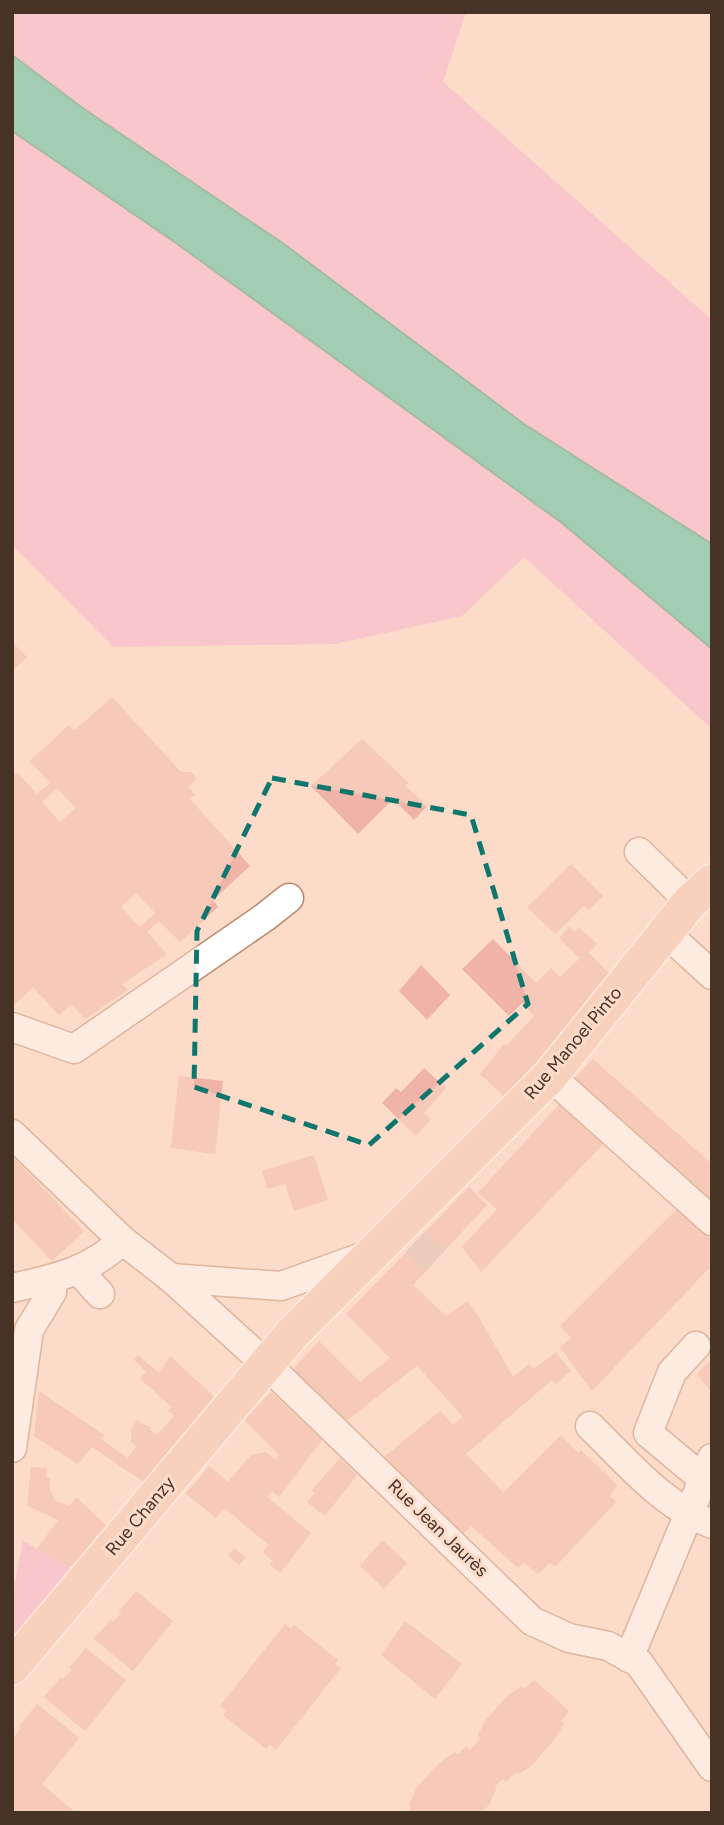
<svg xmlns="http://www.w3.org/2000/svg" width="724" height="1825" font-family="Figtree,sans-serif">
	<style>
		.green { fill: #f7aece }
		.water { fill: #37bc99; stroke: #3c9376; stroke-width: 2 }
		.building { fill: #f0b3a7; fill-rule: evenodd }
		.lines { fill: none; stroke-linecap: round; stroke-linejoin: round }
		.minor-tunnel { stroke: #d8b9a8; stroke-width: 28; stroke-dasharray: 28 14; stroke-linecap: butt }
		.minor-casing { stroke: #bb896c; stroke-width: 31 }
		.major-casing { stroke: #fff; stroke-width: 38 }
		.minor { stroke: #fff; stroke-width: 28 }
		.major { stroke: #f2c5ab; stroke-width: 35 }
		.marked { fill: none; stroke: #0f766e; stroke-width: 5; stroke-dasharray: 14 9; stroke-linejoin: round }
		.labels { text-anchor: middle; stroke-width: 6; stroke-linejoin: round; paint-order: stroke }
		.street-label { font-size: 18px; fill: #473226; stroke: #fcdbc8 }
	</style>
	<rect width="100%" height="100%" fill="#fcdbc8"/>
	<g class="green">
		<polygon points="12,12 466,12 443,82 712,320 712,729 524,557 462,616 335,644 113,647 12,545"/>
		<polygon points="23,1541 75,1570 19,1636 12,1631 12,1598"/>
	</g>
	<polygon class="water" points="12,55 84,109 284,244 524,424 712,544 712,649 562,523 176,243 12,131"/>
	<g class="building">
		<polygon points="12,642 27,657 12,671"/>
		<path d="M112 697 181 772H191L197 779 188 787 195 795 190 799 250 866 213 900 218 907 180 942 159 921 147 932 167 954 122 984 128 990 85 1019 71 1004 59 1015 33 987 12 1007V777L18 773 37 794 50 783 30 761 69 725 74 731ZM57 788 76 808 60 822 42 802ZM136 893 155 913 140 927 121 907Z"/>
		<polygon points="362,739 409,783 406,786 427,806 414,820 393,799 358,834 311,786"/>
		<polygon points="571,864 603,896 589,910 584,906 555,934 527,907"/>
		<polygon points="569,927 575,932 579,927 597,944 589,953 609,973 507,1099 480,1074 504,1044 507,1045 534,1016 522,1003 509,1016 462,969 493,939 536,983 551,968 560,977 580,958 559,938"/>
		<polygon points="421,965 450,995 427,1020 399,991"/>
		<polygon points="593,1059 712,1164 712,1206 574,1079"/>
		<polygon points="424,1068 446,1088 424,1113 431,1119 416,1136 382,1103 396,1088 401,1092"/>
		<polygon points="179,1076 223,1081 215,1154 171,1148"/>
		<polygon points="563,1100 606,1141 481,1272 462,1247 497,1209 478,1193"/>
		<polygon points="314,1155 328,1200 294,1211 285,1184 267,1189 262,1171"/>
		<polygon points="12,1156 84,1231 52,1261 12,1219 12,1212 15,1209 12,1206"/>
		<polygon points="469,1187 487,1205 413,1285 446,1316 468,1301 480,1319 513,1377 529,1364 534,1369 556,1352 571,1371 556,1384 552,1380 466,1454 503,1492 498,1498 561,1435 578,1453 581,1450 617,1485 610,1496 616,1502 556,1566 550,1563 538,1574 524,1563 518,1568 471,1526 463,1534 384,1457 440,1411 453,1425 463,1417 417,1366 346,1421 294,1371 295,1367 319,1341 360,1382 390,1358 346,1314"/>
		<polygon points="678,1208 712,1239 712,1265 592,1391 560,1347 571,1338 560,1326"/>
		<polygon points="138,1355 159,1373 170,1356 219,1401 148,1485 92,1447 78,1464 34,1436 39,1391 104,1435 101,1439 128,1458 137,1446 131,1442 131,1429 137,1420 151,1428 150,1430 157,1435 174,1416 168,1411 172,1407 140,1379 146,1371 134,1360"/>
		<polygon points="712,1358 712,1393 697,1374"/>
		<polygon points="271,1392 322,1440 279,1497 272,1491 267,1497 311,1533 280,1573 270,1565 273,1561 263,1552 269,1545 242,1523 225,1508 216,1518 186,1494 209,1466 228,1482 251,1455 266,1452 276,1460 279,1455 244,1420"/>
		<polygon points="340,1458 357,1475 325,1516 307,1502 315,1493 312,1490"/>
		<polygon points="31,1467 47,1468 46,1477 50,1478 50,1490 56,1501 70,1506 76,1497 110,1529 75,1570 37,1549 58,1520 27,1506"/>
		<polygon points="382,1540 407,1563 384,1589 360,1566"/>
		<polygon points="234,1548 246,1557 239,1565 228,1556"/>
		<polygon points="136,1591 173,1621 133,1671 94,1639 111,1619 113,1622 121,1613 119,1611"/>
		<polygon points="405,1621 462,1664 435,1699 381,1655"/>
		<polygon points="285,1624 291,1629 294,1625 338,1660 335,1664 341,1668 276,1750 270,1745 266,1749 223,1715 226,1711 220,1706"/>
		<polygon points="86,1648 126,1680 85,1731 44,1697 61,1677 63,1679 72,1670 69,1668"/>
		<polygon points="534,1680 569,1711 561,1721 564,1724 555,1739 532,1765 519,1774 516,1772 506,1782 502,1779 495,1787 496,1789 489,1805 481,1813 406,1813 411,1807 409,1804 417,1787 439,1763 455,1752 458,1754 466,1746 470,1750 480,1739 477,1737 485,1721 507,1696 522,1686 525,1689"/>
		<polygon points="37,1704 79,1738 42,1784 76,1813 12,1813 12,1735 14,1737 21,1728 19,1726"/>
	</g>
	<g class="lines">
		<polyline class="minor-tunnel" points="415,1242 435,1261"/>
		<defs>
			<g id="minor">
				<polyline points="639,852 690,902"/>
				<polyline points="666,933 712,975"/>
				<polyline points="12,1027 74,1049 265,917 289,898"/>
				<polyline points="550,1076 712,1221"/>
				<polyline points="12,1134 122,1240 171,1278 267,1365 532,1621 569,1638 608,1646 639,1663 712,1767"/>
				<polyline points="79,1271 100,1294"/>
				<polyline points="171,1278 281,1286 368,1255"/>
				<path d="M12 1288C53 1279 92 1271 122 1240"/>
				<polyline points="696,1346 672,1372 648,1433 703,1479"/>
				<path d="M590 1426C627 1462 663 1506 712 1524"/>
				<polyline points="12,1448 29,1330 52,1292 52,1279"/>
				<polyline points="629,1658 712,1458"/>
			</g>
			<polyline id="major" points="12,1667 291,1335 550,1076 690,902 712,882"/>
		</defs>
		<use href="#minor" class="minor-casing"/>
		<use href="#major" class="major-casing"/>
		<use href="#minor" class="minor"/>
		<use href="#major" class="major"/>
	</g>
	<path d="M0 0H724V1825H0ZM272 778 471 815 528 1004 369 1145 194 1087 197 931Z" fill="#fcdbc8" fill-opacity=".55" fill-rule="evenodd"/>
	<path class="marked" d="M272 778 471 815 528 1004 369 1145 194 1087 197 931Z"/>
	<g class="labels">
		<g class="street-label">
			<text transform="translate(573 1043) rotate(-50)" y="6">Rue Manoel Pinto</text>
			<text transform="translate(140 1516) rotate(-50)" y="6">Rue Chanzy</text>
			<text transform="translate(438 1528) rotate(44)" y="6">Rue Jean Jaurès</text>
		</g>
	</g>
	<rect width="724" height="1825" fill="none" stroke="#473226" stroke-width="28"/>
</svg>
